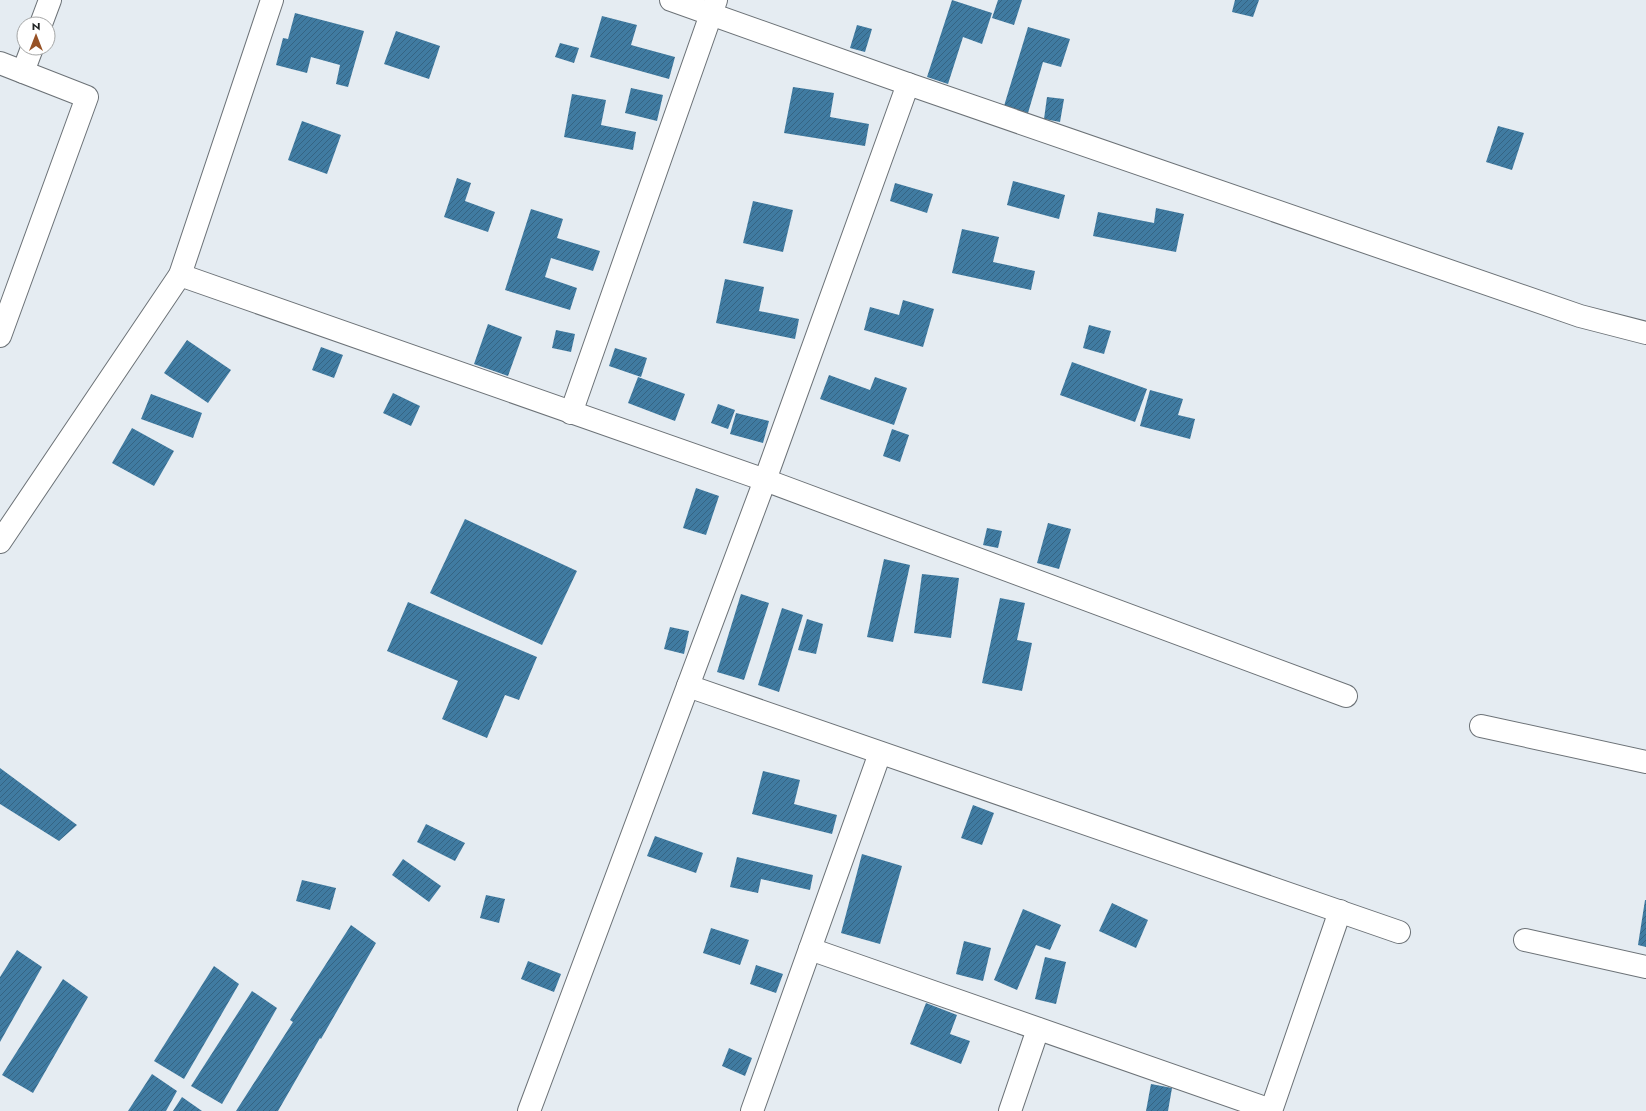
<svg xmlns="http://www.w3.org/2000/svg" width="1646" height="1111" font-family="Jost,sans-serif">
	<style>
		.building { fill: url(#building-hatch) }
		.lines { fill: none; stroke-linecap: round; stroke-linejoin: round }
		.street-casing { stroke: #6c7277; stroke-width: 24 }
		.street { stroke: #fff; stroke-width: 22 }
	</style>
	<defs>
		<pattern id="building-hatch" width="6" height="6" patternUnits="userSpaceOnUse"><rect width="6" height="6" fill="#407ba1"/><path d="M-1 1l2-2M0 6l6-6M5 7l2-2" fill="none" stroke="#356483"/></pattern>
	</defs>
	<rect width="100%" height="100%" fill="#e5ecf2"/>
	<g class="building">
		<polygon points="952,0 992,13 982,44 963,37 948,84 927,77"/>
		<polygon points="998,0 1022,0 1014,25 992,18"/>
		<polygon points="1235,0 1259,0 1253,17 1232,12"/>
		<polygon points="295,13 364,31 348,87 336,84 340,65 311,57 307,73 276,65 283,38 288,39"/>
		<polygon points="602,16 637,25 631,45 675,57 669,79 590,57"/>
		<polygon points="857,25 872,29 865,52 850,48"/>
		<polygon points="1028,27 1070,39 1061,67 1043,62 1028,113 1004,106"/>
		<polygon points="396,31 440,46 429,79 384,64"/>
		<polygon points="560,43 579,48 574,63 555,57"/>
		<polygon points="793,87 834,93 830,117 869,124 865,146 784,133"/>
		<polygon points="631,88 663,95 657,121 625,113"/>
		<polygon points="572,94 606,100 601,125 636,132 633,150 564,137"/>
		<polygon points="1047,97 1064,99 1060,122 1044,119"/>
		<polygon points="302,121 341,135 327,174 288,160"/>
		<polygon points="1498,126 1524,133 1512,170 1486,162"/>
		<polygon points="457,178 471,183 465,201 495,212 488,232 444,217"/>
		<polygon points="1013,181 1065,195 1059,219 1007,205"/>
		<polygon points="895,183 933,194 927,213 890,201"/>
		<polygon points="753,201 793,210 783,252 743,243"/>
		<polygon points="1156,208 1184,214 1176,252 1093,236 1098,212 1154,223"/>
		<polygon points="531,209 563,219 557,238 600,251 593,271 551,258 545,277 577,288 570,310 505,290"/>
		<polygon points="962,229 999,237 993,262 1035,271 1031,290 952,273"/>
		<polygon points="725,279 764,287 759,311 799,319 795,339 716,323"/>
		<polygon points="903,300 934,309 923,347 864,330 870,307 899,315"/>
		<polygon points="488,324 522,337 508,376 474,364"/>
		<polygon points="1089,325 1111,331 1104,354 1083,348"/>
		<polygon points="556,330 575,334 571,352 552,348"/>
		<polygon points="187,340 231,370 208,403 164,373"/>
		<polygon points="321,347 343,355 334,378 312,370"/>
		<polygon points="615,348 647,358 641,377 609,366"/>
		<polygon points="1072,362 1147,389 1135,422 1060,395"/>
		<polygon points="829,375 870,390 875,377 907,388 894,425 820,399"/>
		<polygon points="638,377 685,394 675,421 628,403"/>
		<polygon points="1150,390 1183,399 1178,415 1195,419 1190,439 1140,426"/>
		<polygon points="393,393 420,406 411,426 383,413"/>
		<polygon points="151,394 202,413 193,438 141,419"/>
		<polygon points="718,404 735,410 728,429 711,423"/>
		<polygon points="736,413 769,421 763,443 730,434"/>
		<polygon points="132,428 174,451 154,486 112,463"/>
		<polygon points="892,429 909,435 900,462 883,456"/>
		<polygon points="696,488 719,496 706,535 683,528"/>
		<polygon points="465,519 577,571 542,645 430,593"/>
		<polygon points="1048,523 1071,529 1059,569 1037,563"/>
		<polygon points="987,528 1002,531 998,548 983,545"/>
		<polygon points="884,559 910,565 893,642 867,637"/>
		<polygon points="922,574 959,578 951,638 914,633"/>
		<polygon points="741,594 769,603 744,680 717,672"/>
		<polygon points="1000,598 1025,603 1017,640 1032,643 1022,691 982,683"/>
		<polygon points="408,602 537,657 519,700 505,695 487,738 442,719 458,681 387,651"/>
		<polygon points="782,608 803,615 779,692 758,685"/>
		<polygon points="807,619 823,624 816,654 798,650"/>
		<polygon points="670,627 689,631 684,654 664,649"/>
		<polygon points="0,768 77,825 59,841 0,804"/>
		<polygon points="763,771 800,780 794,804 837,815 832,834 752,814"/>
		<polygon points="973,805 994,813 982,845 961,838"/>
		<polygon points="426,824 465,843 455,861 417,842"/>
		<polygon points="655,836 703,853 696,873 647,856"/>
		<polygon points="862,854 902,866 880,944 841,933"/>
		<polygon points="737,857 813,875 810,890 761,879 758,893 730,887"/>
		<polygon points="403,859 441,886 429,902 392,875"/>
		<polygon points="302,880 336,888 330,910 296,901"/>
		<polygon points="486,895 505,899 499,923 480,918"/>
		<polygon points="1645,900 1646,900 1646,947 1638,945"/>
		<polygon points="1112,903 1148,920 1136,948 1099,931"/>
		<polygon points="1023,909 1061,925 1050,950 1036,945 1017,990 994,980"/>
		<polygon points="351,925 376,943 321,1039 320,1038 278,1111 236,1111 293,1022 290,1020"/>
		<polygon points="711,928 749,940 740,965 703,953"/>
		<polygon points="964,941 991,948 983,981 956,974"/>
		<polygon points="17,950 42,967 0,1042 0,977"/>
		<polygon points="1045,957 1066,962 1056,1004 1035,999"/>
		<polygon points="528,961 561,974 554,992 521,979"/>
		<polygon points="756,965 783,974 776,993 750,984"/>
		<polygon points="214,966 239,984 184,1079 154,1061"/>
		<polygon points="63,979 88,997 33,1093 2,1075"/>
		<polygon points="252,991 277,1008 222,1104 191,1086"/>
		<polygon points="926,1003 957,1015 950,1034 970,1041 961,1064 910,1044"/>
		<polygon points="729,1048 752,1058 745,1076 722,1066"/>
		<polygon points="152,1074 177,1091 166,1111 128,1111"/>
		<polygon points="1151,1084 1172,1088 1168,1111 1146,1111"/>
		<polygon points="182,1097 202,1111 173,1111"/>
	</g>
	<g class="lines">
		<defs>
			<g id="street">
				<polyline points="671,0 908,84 1580,316 1646,333"/>
				<polyline points="41,24 50,0"/>
				<polyline points="0,63 87,97 0,336"/>
				<polyline points="23,72 32,48"/>
				<polyline points="180,275 765,480 1346,696"/>
				<polyline points="571,413 716,0"/>
				<polyline points="0,542 180,275 272,0"/>
				<polyline points="688,686 1399,932"/>
				<polyline points="1481,726 1646,762"/>
				<polyline points="1525,940 1646,967"/>
				<polyline points="810,949 1271,1110"/>
				<polyline points="529,1111 765,480 908,84"/>
				<polyline points="752,1111 880,753"/>
				<polyline points="1010,1111 1038,1029"/>
				<polyline points="1271,1111 1340,911"/>
			</g>
		</defs>
		<use href="#street" class="street-casing"/>
		<use href="#street" class="street"/>
	</g>
	<g transform="translate(36 36)"><circle r="19" fill="#ffffff" stroke="#a6a7a7"/>
	<path d="M0-3L7 15L0 10L-7 15Z" fill="#975226"/>
	<text y="-6" font-size="11" font-weight="bold" text-anchor="middle" fill="#202324">N</text>
	</g>
</svg>
